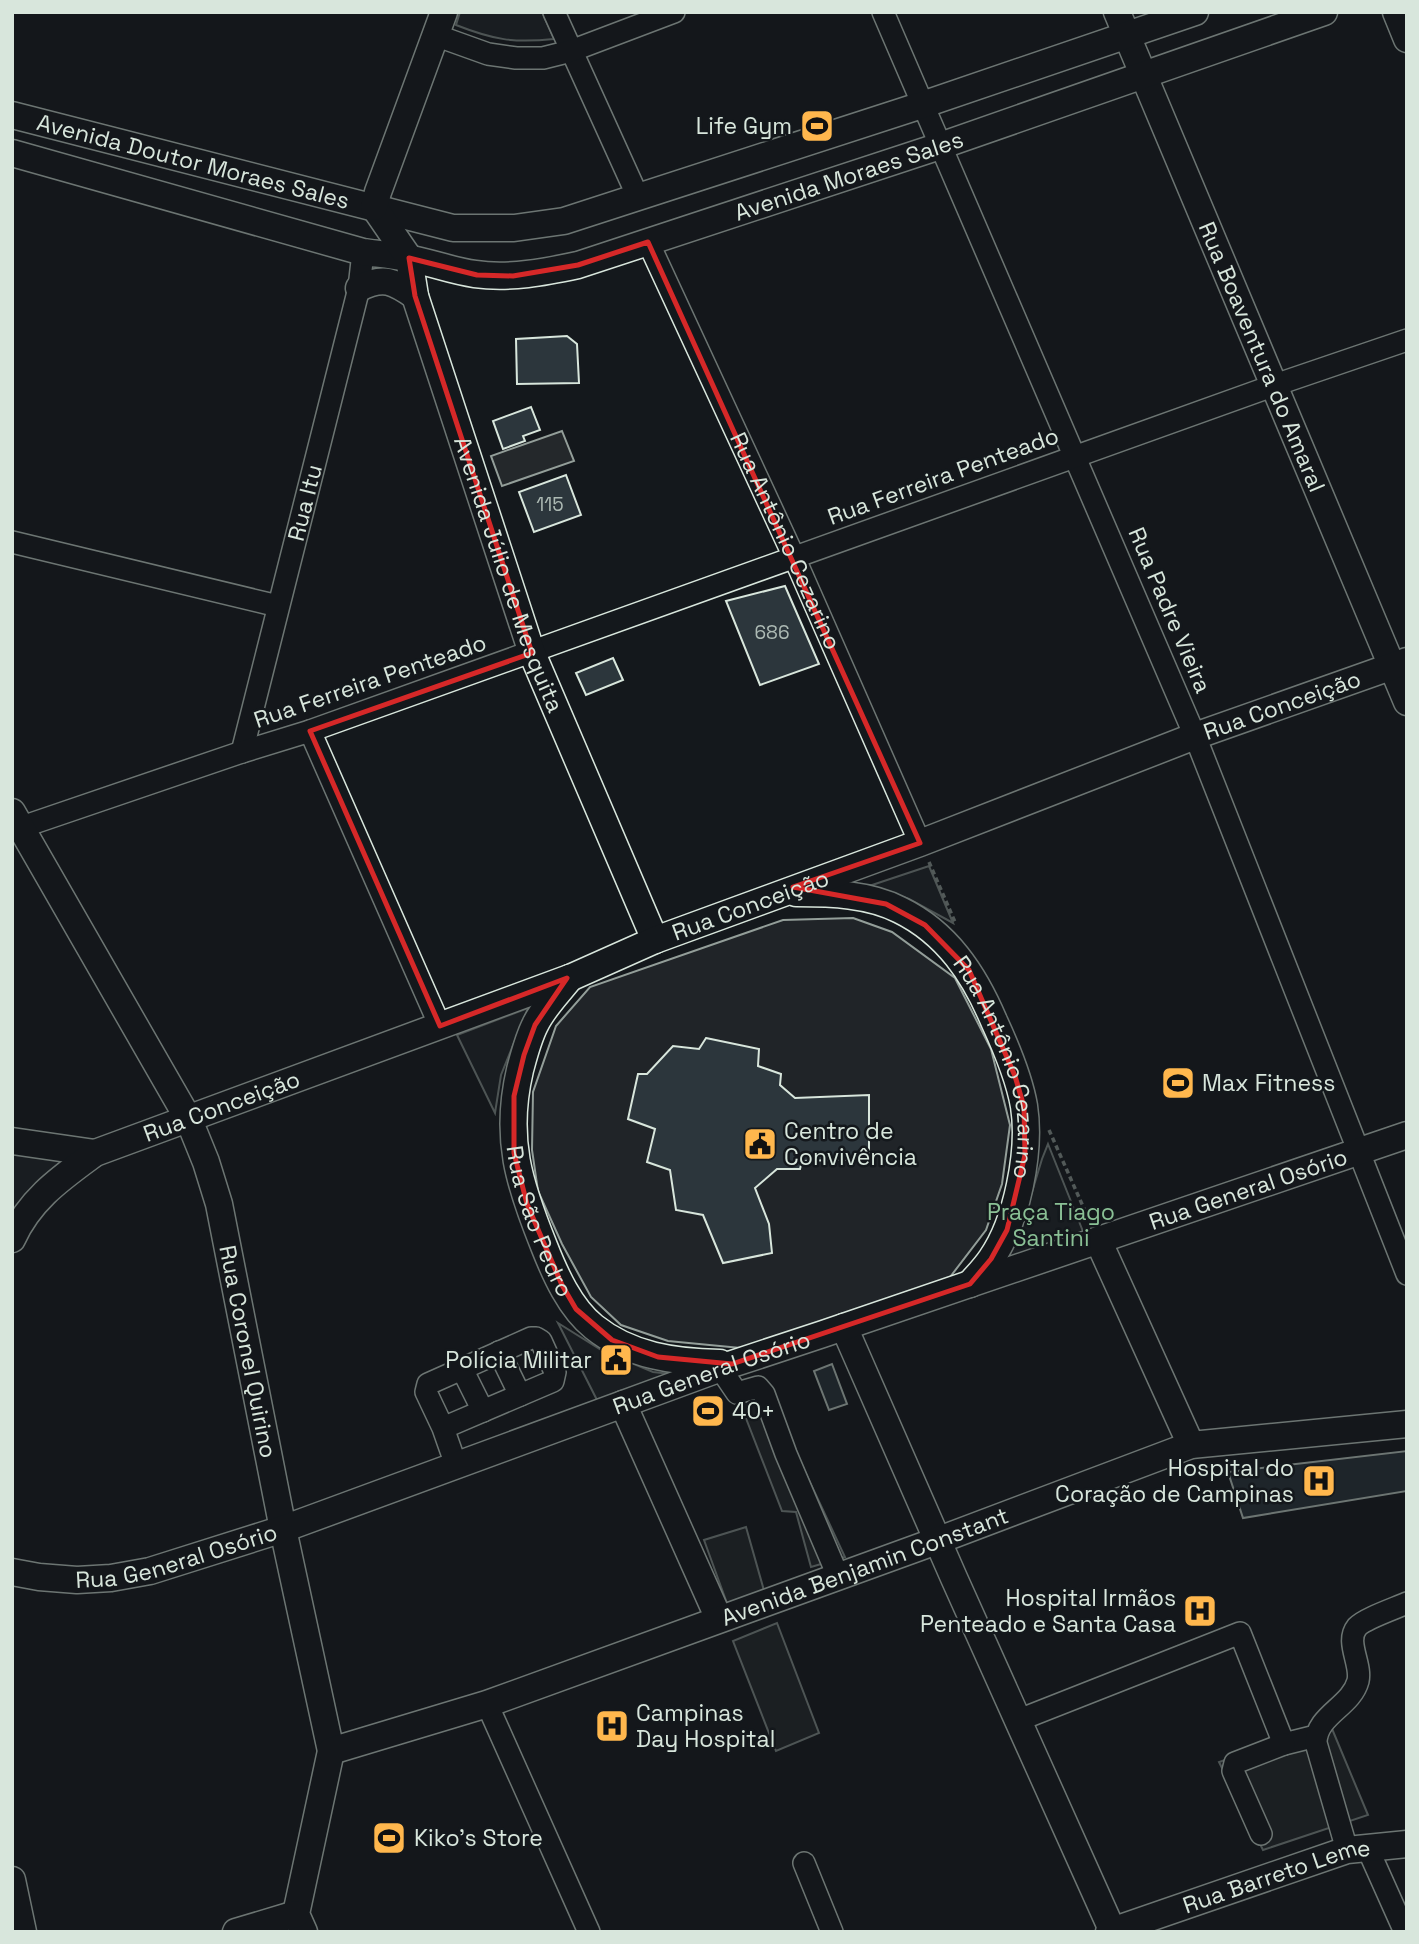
<svg xmlns="http://www.w3.org/2000/svg" width="1419" height="1944" font-family="'Space Grotesk',sans-serif">
	<style>
		.green { fill: #202428; stroke: #939e99; stroke-width: 2 }
		.parking { fill: #24282b; stroke: #939e99; stroke-width: 2 }
		.building { fill: #2c363c; stroke: #d8e6dc; stroke-width: 2 }
		.lines { fill: none; stroke-linecap: round; stroke-linejoin: round }
		.minor-casing { stroke: #d8e6dc; stroke-width: 24 }
		.major-casing { stroke: #d8e6dc; stroke-width: 29 }
		.path { stroke: #9da8a2; stroke-width: 3.5; stroke-dasharray: 5 3.5; stroke-linecap: butt }
		.minor { stroke: #14181c; stroke-width: 21 }
		.major { stroke: #14181c; stroke-width: 26 }
		.marked { fill: none; stroke: #d62828; stroke-width: 5; stroke-linejoin: round }
		.labels { text-anchor: middle; stroke-width: 5; stroke-linejoin: round; paint-order: stroke }
		.number-label { font-size: 19px; fill: #adbab4 }
		.poi-label { font-size: 23px; fill: #d8e6dc; stroke: #14181c; text-anchor: start }
		.street-label { font-size: 23px; fill: #d8e6dc; stroke: #14181c }
		.park-label { font-size: 23px; fill: #8ac095; stroke: #14181c }
	</style>
	<rect width="100%" height="100%" fill="#14181c"/>
	<g class="green">
		<path d="M460 12H542L554 39C513 43 494 40 456 25Z"/>
		<polygon points="929,866 953,923 909,899 869,886"/>
		<polygon points="853,918 892,932 955,978 991,1049 1010,1125 1002,1184 986,1230 944,1285 751,1349 668,1341 621,1325 591,1297 562,1244 538,1191 532,1150 533,1092 556,1026 590,987 783,920"/>
		<polygon points="528,1008 501,1075 495,1113 457,1035"/>
		<polygon points="1048,1144 1088,1244 1001,1270 1018,1238 1042,1159"/>
		<polygon points="12,1150 69,1161 17,1213 12,1208"/>
		<polygon points="558,1323 603,1351 653,1372 689,1376 598,1402"/>
	</g>
	<g class="parking">
		<polygon points="562,431 574,461 502,486 491,456"/>
		<polygon points="763,1382 845,1557 811,1567 796,1512 782,1511 735,1390"/>
		<polygon points="746,1527 765,1594 728,1606 704,1540"/>
		<polygon points="777,1623 819,1733 776,1751 733,1641"/>
		<polygon points="1330,1724 1368,1815 1263,1850 1219,1762"/>
	</g>
	<g class="building">
		<polygon points="567,336 577,344 579,383 517,384 516,339"/>
		<polygon points="531,407 540,430 523,436 525,441 503,449 493,421"/>
		<polygon points="566,475 581,515 534,532 519,492"/>
		<polygon points="785,586 819,664 760,685 726,601"/>
		<polygon points="613,658 623,680 586,695 576,673"/>
		<polygon points="706,1038 759,1049 758,1066 781,1074 780,1085 795,1098 869,1095 869,1159 802,1161 800,1169 777,1169 755,1188 769,1224 772,1253 723,1263 703,1215 676,1210 670,1170 647,1162 655,1129 628,1119 638,1074 647,1074 673,1046 699,1049"/>
		<polygon points="832,1364 847,1404 829,1410 814,1371"/>
		<polygon points="1407,1451 1407,1491 1243,1518 1228,1472"/>
	</g>
	<g class="lines">
		<defs>
			<g id="minor">
				<polyline points="554,12 638,197"/>
				<polyline points="883,12 1195,736 1407,1274"/>
				<polyline points="435,35 488,54 516,58 543,58 571,51 674,12"/>
				<path id="s1" d="M648 242 794 557 920 843"/>
				<polyline points="12,542 278,606"/>
				<polyline points="310,731 440,1026"/>
				<path id="s2" d="M242 752 359 288 363 252"/>
				<polyline points="22,827 242,752 310,731 1275,385 1407,340"/>
				<polyline points="499,1352 520,1395"/>
				<polyline points="720,1368 737,1393 758,1387 764,1394 786,1454 838,1576"/>
				<polyline points="462,1369 483,1411"/>
				<polyline points="443,1428 553,1381 555,1372 541,1341 536,1338 531,1338 428,1384 426,1392 443,1428 456,1465"/>
				<polyline points="487,1704 589,1932"/>
				<polyline points="1019,1720 1240,1633 1284,1744 1316,1736"/>
				<polyline points="1261,1834 1233,1771 1235,1763 1284,1744"/>
				<polyline points="1367,1847 1405,1932"/>
				<path d="M1347 1850 1316 1743C1316 1715 1351 1707 1358 1681 1362 1664 1345 1642 1357 1627 1364 1619 1396 1608 1407 1603"/>
				<polyline points="804,1863 832,1932"/>
			</g>
			<g id="major">
				<path id="s3" d="M1117 12 1407 702"/>
				<polyline points="1396,12 1407,39"/>
				<path id="s4" d="M12 115 453 228H514L564 221 922 105 1195 12"/>
				<path id="s5" d="M12 153 363 252C378 254 392 255 407 258 430 262 452 271 475 274 510 279 545 272 578 265L940 146 1324 12"/>
				<path id="s6" d="M374 207 409 258 415 296 532 653 655 940"/>
				<polyline points="374,207 378,192 444,12"/>
				<path d="M359 288C384 276 393 281 415 296"/>
				<path id="s7" d="M12 812 189 1120 206 1162 219 1204 283 1529 331 1751 296 1914 304 1932"/>
				<path id="s8" d="M796 893C831 893 869 894 900 910 947 933 974 974 994 1021 1006 1047 1019 1077 1024 1106 1031 1151 1017 1222 991 1259 985 1268 977 1276 970 1284"/>
				<path id="s9" d="M570 978C558 993 543 1008 535 1025 528 1039 524 1055 520 1070 504 1138 519 1184 544 1246 555 1274 570 1308 594 1327 630 1356 675 1362 720 1363"/>
				<polyline points="12,1141 95,1153"/>
				<path id="s10" d="M12 1239C30 1199 61 1178 95 1153L572 977 655 940 920 843 1195 736 1407 661"/>
				<polyline points="1098,1240 1191,1445"/>
				<polyline points="844,1327 954,1578 1113,1932"/>
				<polyline points="623,1404 719,1619"/>
				<path id="s11" d="M12 1572 39 1577 77 1580 111 1578 150 1571 283 1529 732 1364 823 1334 1407 1135"/>
				<path id="s12" d="M331 1751 487 1704 939 1540 1191 1445 1407 1424"/>
				<polyline points="12,1880 23,1932"/>
				<polyline points="236,1932 296,1914"/>
				<path id="s13" d="M1109 1932 1347 1850 1407 1844"/>
			</g>
		</defs>
		<use href="#minor" class="minor-casing"/>
		<use href="#major" class="major-casing"/>
		<g class="path">
			<polyline points="929,862 955,922"/>
			<polyline points="1049,1130 1090,1222"/>
		</g>
		<use href="#minor" class="minor"/>
		<use href="#major" class="major"/>
	</g>
	<path d="M0 0H1419V1944H0ZM648 242 920 843 793 887 886 904 925 925 969 970 1015 1076 1024 1107 1025 1155 1007 1230 991 1259 970 1284 732 1364 658 1357 612 1340 576 1309 562 1285 527 1204 514 1153V1096L524 1055 535 1025 567 978 440 1026 310 731 532 653 415 296 409 258 477 275 513 276 578 265Z" fill="#14181c" fill-opacity=".55" fill-rule="evenodd"/>
	<path class="marked" d="M648 242 920 843 793 887 886 904 925 925 969 970 1015 1076 1024 1107 1025 1155 1007 1230 991 1259 970 1284 732 1364 658 1357 612 1340 576 1309 562 1285 527 1204 514 1153V1096L524 1055 535 1025 567 978 440 1026 310 731 532 653 415 296 409 258 477 275 513 276 578 265Z"/>
	<defs>
		<symbol id="stadium-square" viewBox="-11 -11 22 22"><rect x="-9" y="-9" width="18" height="18" rx="4" fill="#ffb74d" stroke="#14181c"/><path d="M0-5a6.5 5 0 1 0 0 10a6.5 5 0 1 0 0-10ZM-3.5-1.8h7v3.6h-7Z" fill="#111"/></symbol>
		<symbol id="civic-square" viewBox="-11 -11 22 22"><rect x="-9" y="-9" width="18" height="18" rx="4" fill="#ffb74d" stroke="#14181c"/><path d="M-.6-6.5H3V-4.5H.6V-3L4-1V1h2V6H-6V1h2V-1L-.6-3ZM-1.2 2.5V6h2.4V2.5Z" fill="#111"/></symbol>
		<symbol id="hospital-square" viewBox="-11 -11 22 22"><rect x="-9" y="-9" width="18" height="18" rx="4" fill="#ffb74d" stroke="#14181c"/><path d="M-5-5h3v3.5h4V-5h3V5h-3V1.5h-4V5h-3Z" fill="#111"/></symbol>
	</defs>
	<g fill-rule="evenodd">
		<use href="#stadium-square" x="798" y="107" width="38" height="38"/>
		<use href="#stadium-square" x="1159" y="1064" width="38" height="38"/>
		<use href="#civic-square" x="741" y="1125" width="38" height="38"/>
		<use href="#civic-square" x="597" y="1341" width="38" height="38"/>
		<use href="#stadium-square" x="689" y="1392" width="38" height="38"/>
		<use href="#hospital-square" x="1300" y="1462" width="38" height="38"/>
		<use href="#hospital-square" x="1181" y="1592" width="38" height="38"/>
		<use href="#hospital-square" x="593" y="1707" width="38" height="38"/>
		<use href="#stadium-square" x="370" y="1819" width="38" height="38"/>
	</g>
	<g class="labels">
		<g class="number-label">
			<text x="550" y="511">115</text>
			<text x="772" y="639">686</text>
		</g>
		<g class="poi-label">
			<text x="792" y="134" text-anchor="end">Life Gym</text>
			<text x="1202" y="1091">Max Fitness</text>
			<text x="784" y="1139">Centro de<tspan x="784" dy="26">Convivência</tspan></text>
			<text x="592" y="1368" text-anchor="end">Polícia Militar</text>
			<text x="732" y="1419">40+</text>
			<text x="1294" y="1476" text-anchor="end">Hospital do<tspan x="1294" dy="26">Coração de Campinas</tspan></text>
			<text x="1176" y="1606" text-anchor="end">Hospital Irmãos<tspan x="1176" dy="26">Penteado e Santa Casa</tspan></text>
			<text x="636" y="1721">Campinas<tspan x="636" dy="26">Day Hospital</tspan></text>
			<text x="414" y="1846">Kiko's Store</text>
		</g>
		<g class="street-label">
			<text dy="8" stroke="none"><textPath href="#s4" startOffset="187">Avenida Doutor Moraes Sales</textPath></text>
			<text dy="8" stroke="none"><textPath href="#s5" startOffset="868">Avenida Moraes Sales</textPath></text>
			<text dy="8" stroke="none"><textPath href="#s3" startOffset="374">Rua Boaventura do Amaral</textPath></text>
			<text transform="translate(943 476) rotate(-20)" y="8">Rua Ferreira Penteado</text>
			<text dy="8" stroke="none"><textPath href="#s2" startOffset="257">Rua Itu</textPath></text>
			<text dy="8" stroke="none"><textPath href="#s1" startOffset="329">Rua Antônio Cezarino</textPath></text>
			<text dy="8" stroke="none"><textPath href="#s6" startOffset="394">Avenida Júlio de Mesquita</textPath></text>
			<text transform="translate(1170 610) rotate(67)" y="8">Rua Padre Vieira</text>
			<text transform="translate(370 681) rotate(-19)" y="8">Rua Ferreira Penteado</text>
			<text dy="8" stroke="none"><textPath href="#s10" startOffset="1390">Rua Conceição</textPath></text>
			<text dy="8" stroke="none"><textPath href="#s10" startOffset="822">Rua Conceição</textPath></text>
			<text dy="8" stroke="none"><textPath href="#s8" startOffset="301">Rua Antônio Cezarino</textPath></text>
			<text dy="8" stroke="none"><textPath href="#s10" startOffset="256">Rua Conceição</textPath></text>
			<text dy="8" stroke="none"><textPath href="#s11" startOffset="1302">Rua General Osório</textPath></text>
			<text dy="8" stroke="none"><textPath href="#s9" startOffset="262">Rua São Pedro</textPath></text>
			<text dy="8" stroke="none"><textPath href="#s7" startOffset="595">Rua Coronel Quirino</textPath></text>
			<text dy="8" stroke="none"><textPath href="#s11" startOffset="735">Rua General Osório</textPath></text>
			<text dy="8" stroke="none"><textPath href="#s11" startOffset="168">Rua General Osório</textPath></text>
			<text dy="8" stroke="none"><textPath href="#s12" startOffset="565">Avenida Benjamin Constant</textPath></text>
			<text dy="8" stroke="none"><textPath href="#s13" startOffset="177">Rua Barreto Leme</textPath></text>
		</g>
		<g class="park-label">
			<text x="1051" y="1220">Praça Tiago<tspan x="1051" dy="26">Santini</tspan></text>
		</g>
	</g>
	<rect width="1419" height="1944" fill="none" stroke="#d8e6dc" stroke-width="28"/>
</svg>
